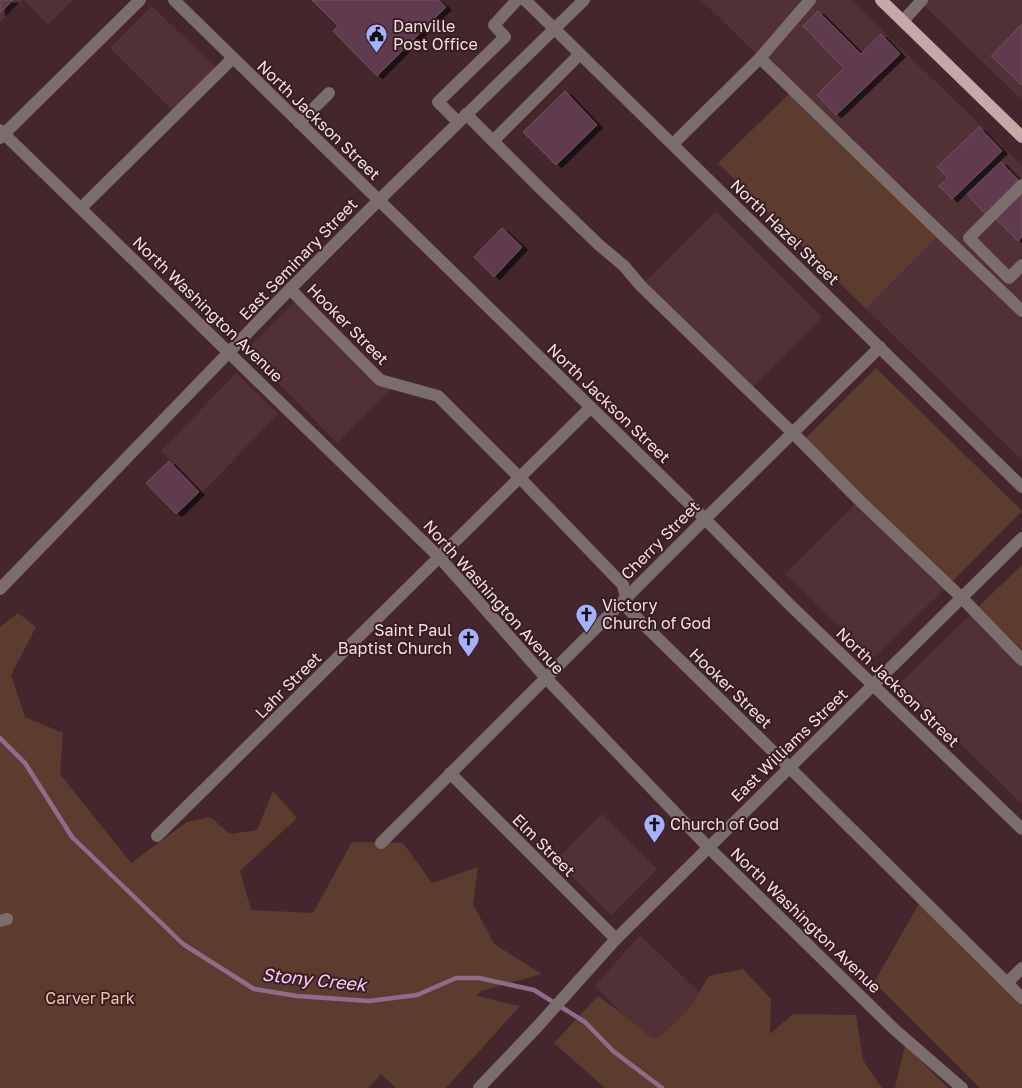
<svg xmlns="http://www.w3.org/2000/svg" width="1022" height="1088" font-family="'Golos Text',sans-serif">
	<style>
		.built { fill: #513036 }
		.green { fill: #5c3c2f }
		.lines { fill: none; stroke-linecap: round; stroke-linejoin: round }
		.stream { stroke: #8f6d8a; stroke-width: 4.5 }
		.building { fill: #613b4e; stroke: #6f5360; filter: url(#shadow) }
		.minor { stroke: #7b6d6b; stroke-width: 12 }
		.major { stroke: #c6a8a5; stroke-width: 12 }
		.labels { text-anchor: middle; stroke-width: 4; stroke-linejoin: round; paint-order: stroke }
		.poi-label { font-size: 16px; fill: #f2e0e2; stroke: #381d23; text-anchor: start }
		.street-label { font-size: 16px; fill: #f2e0e2; stroke: #381d23 }
		.park-label { font-size: 16px; fill: #f8c0a8; stroke: #381d23 }
		.water-label { font-size: 18px; font-style: italic; fill: #facbf2; stroke: #381d23 }
	</style>
	<defs>
		<filter id="shadow"><feDropShadow dx="5.5" dy="3" stdDeviation="0" flood-color="#0009"/></filter>
	</defs>
	<rect width="100%" height="100%" fill="#43272c"/>
	<g class="built">
		<polygon points="0,0 23,0 0,22"/>
		<polygon points="24,0 73,0 48,25"/>
		<polygon points="701,0 851,0 1022,165 1022,460 866,309 940,234"/>
		<polygon points="918,0 1022,0 1022,100 967,47"/>
		<polygon points="152,6 219,71 176,114 110,48"/>
		<polygon points="716,211 822,317 749,391 641,286"/>
		<polygon points="299,298 380,380 395,384 337,443 246,350"/>
		<polygon points="236,373 278,414 202,493 161,451"/>
		<polygon points="859,500 948,586 873,659 785,574"/>
		<polygon points="974,611 1022,660 1022,804 899,684"/>
		<polygon points="602,814 657,869 611,915 556,860"/>
		<polygon points="640,935 699,992 690,1008 657,1039 648,1035 624,1015 595,986"/>
	</g>
	<g class="green">
		<polygon points="793,90 941,233 866,309 718,163"/>
		<polygon points="876,368 1022,511 948,586 802,442"/>
		<polygon points="1022,565 1022,660 974,611"/>
		<polygon points="18,613 36,627 11,675 25,717 63,733 60,774 131,863 187,822 210,817 230,834 257,830 273,791 297,818 240,871 251,910 313,913 352,842 403,843 432,883 478,867 473,904 494,944 542,974 481,991 477,996 520,1006 446,1088 396,1088 381,1074 368,1088 0,1088 0,627"/>
		<polygon points="922,899 1022,998 1022,1088 980,1088 874,982"/>
		<polygon points="743,969 771,999 770,1034 793,1014 856,1015 863,1060 882,1088 605,1088 554,1043 598,996 624,1015 648,1035 657,1039 690,1008 709,976"/>
		<polygon points="905,1045 948,1088 895,1088"/>
	</g>
	<g class="lines">
		<polyline class="stream" points="0,738 25,763 72,837 183,944 254,989 297,996 369,1001 417,995 456,978 479,978 534,990 585,1022 613,1051 662,1088"/>
	</g>
	<g class="building">
		<polygon points="0,0 13,0 0,13"/>
		<polygon points="312,0 438,0 446,7 377,76 333,31 338,26"/>
		<polygon points="818,11 861,54 881,34 900,54 836,115 817,95 844,68 803,26"/>
		<polygon points="1022,24 1022,85 991,56"/>
		<polygon points="565,91 597,125 556,165 523,132"/>
		<polygon points="979,127 1002,151 952,199 939,186 948,178 937,167"/>
		<polygon points="1001,162 1021,183 987,216 967,194"/>
		<polygon points="1022,194 1022,237 1018,241 996,219"/>
		<polygon points="502,228 522,247 494,277 474,257"/>
		<polygon points="169,461 199,492 176,514 146,483"/>
	</g>
	<g class="lines">
		<g class="minor">
			<polyline points="174,0 705,519 788,603 1022,829"/>
			<polyline points="525,0 1022,487"/>
			<polyline points="903,21 922,0"/>
			<polyline points="760,58 923,216 1022,311"/>
			<polyline points="466,114 542,190 598,244 624,266 641,286 802,442 859,500 962,598 1022,660"/>
			<polyline points="458,122 438,102 505,37 494,25 517,0"/>
			<polyline points="299,123 329,93"/>
			<polyline points="0,130 440,558 546,678 708,847 894,1029 962,1088"/>
			<polyline points="0,138 140,0"/>
			<polyline points="493,141 580,54"/>
			<polyline points="673,144 760,58 810,0"/>
			<polyline points="1022,185 969,238 1009,278 1022,265"/>
			<polyline points="81,208 233,58"/>
			<polyline points="290,289 380,380 438,396 520,478 623,585 629,610 801,779 1022,998"/>
			<polyline points="0,589 290,289 378,201 584,0"/>
			<polyline points="450,773 616,939"/>
			<polyline points="157,836 590,408"/>
			<polyline points="381,843 705,519 880,347"/>
			<polyline points="0,921 7,919"/>
			<polyline points="1007,983 1022,968"/>
			<polyline points="479,1088 537,1027 616,939 1022,538"/>
		</g>
		<polyline class="major" points="881,0 1022,137"/>
	</g>
	<defs>
		<symbol id="civic-pin" viewBox="-11 -11 22 30"><path d="M0 17L-7.5 6A9.5 9.5 0 1 1 7.5 6Z" fill="#a6b1fc" stroke="#381d23"/><path d="M-.6-6.5H3V-4.5H.6V-3L4-1V1h2V6H-6V1h2V-1L-.6-3ZM-1.2 2.5V6h2.4V2.5Z" fill="#111"/></symbol>
		<symbol id="church-pin" viewBox="-11 -11 22 30"><path d="M0 17L-7.5 6A9.5 9.5 0 1 1 7.5 6Z" fill="#a6b1fc" stroke="#381d23"/><path d="M-1.2-6h2.4v3.5h3.3v2.4h-3.3V6h-2.4V-.1h-3.3v-2.4h3.3Z" fill="#111"/></symbol>
	</defs>
	<g fill-rule="evenodd">
		<use href="#civic-pin" x="364" y="22" width="25" height="34"/>
		<use href="#church-pin" x="574" y="602" width="25" height="34"/>
		<use href="#church-pin" x="456" y="626" width="25" height="34"/>
		<use href="#church-pin" x="642" y="812" width="25" height="34"/>
	</g>
	<g class="labels">
		<g class="poi-label">
			<text x="393" y="32">Danville<tspan x="393" dy="18">Post Office</tspan></text>
			<text x="602" y="611">Victory<tspan x="602" dy="18">Church of God</tspan></text>
			<text x="452" y="636" text-anchor="end">Saint Paul<tspan x="452" dy="18">Baptist Church</tspan></text>
			<text x="670" y="830">Church of God</text>
		</g>
		<g class="street-label">
			<text transform="translate(319 120) rotate(44)" y="6">North Jackson Street</text>
			<text transform="translate(785 232) rotate(44)" y="6">North Hazel Street</text>
			<text transform="translate(298 259) rotate(-46)" y="6">East Seminary Street</text>
			<text transform="translate(208 309) rotate(44)" y="6">North Washington Avenue</text>
			<text transform="translate(348 324) rotate(45)" y="6">Hooker Street</text>
			<text transform="translate(609 403) rotate(44)" y="6">North Jackson Street</text>
			<text transform="translate(660 540) rotate(-45)" y="6">Cherry Street</text>
			<text transform="translate(494 597) rotate(48)" y="6">North Washington Avenue</text>
			<text transform="translate(288 685) rotate(-45)" y="6">Lahr Street</text>
			<text transform="translate(898 687) rotate(44)" y="6">North Jackson Street</text>
			<text transform="translate(731 688) rotate(44)" y="6">Hooker Street</text>
			<text transform="translate(789 745) rotate(-44)" y="6">East Williams Street</text>
			<text transform="translate(544 845) rotate(45)" y="6">Elm Street</text>
			<text transform="translate(806 920) rotate(44)" y="6">North Washington Avenue</text>
		</g>
		<g class="park-label">
			<text x="90" y="1004">Carver Park</text>
		</g>
		<g class="water-label">
			<text transform="translate(314 980) rotate(6)" y="6">Stony Creek</text>
		</g>
	</g>
</svg>
